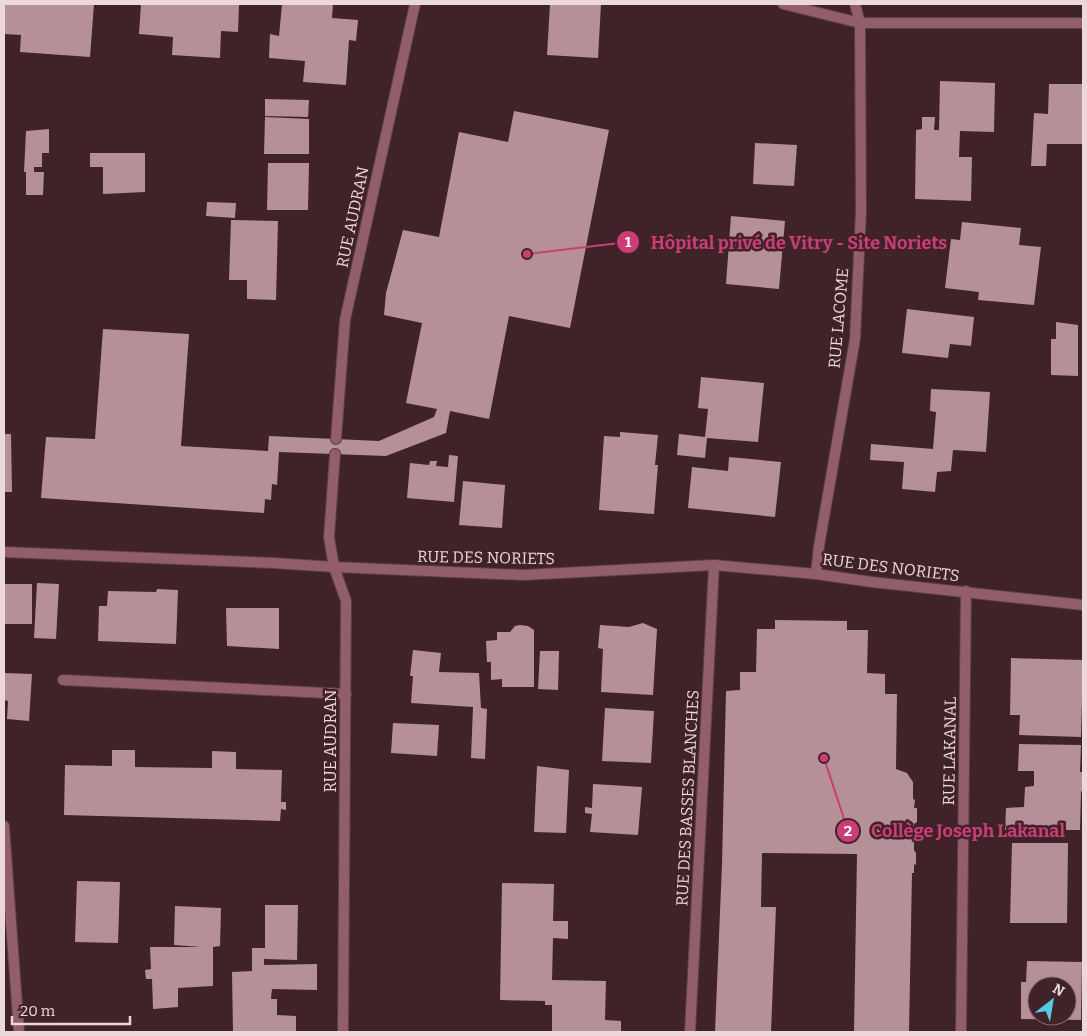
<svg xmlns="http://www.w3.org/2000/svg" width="1087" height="1036" font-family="Bitter,serif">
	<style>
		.building { fill: #b59098; fill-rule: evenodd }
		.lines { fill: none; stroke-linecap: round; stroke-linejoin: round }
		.service-casing { stroke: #5c3f45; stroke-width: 12 }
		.minor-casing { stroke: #5c3f45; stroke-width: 12 }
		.service { stroke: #935e6b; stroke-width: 10 }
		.minor { stroke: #935e6b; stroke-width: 10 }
		.labels { text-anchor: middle; stroke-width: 5; stroke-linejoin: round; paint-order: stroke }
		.street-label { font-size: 16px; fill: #ecd7db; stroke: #402229 }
		.leader { fill: none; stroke: #ca3e75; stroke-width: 2 }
		.callout-dot { fill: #ca3e75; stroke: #402229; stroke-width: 2 }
		.mark-label { font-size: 15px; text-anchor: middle; font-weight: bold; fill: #fff }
		.callout-label { font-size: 18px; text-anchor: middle; font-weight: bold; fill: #ca3e75; stroke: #402229; stroke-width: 5; stroke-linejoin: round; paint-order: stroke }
	</style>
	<rect width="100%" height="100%" fill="#402229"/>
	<g class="building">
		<polygon points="4,4 94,4 90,57 20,52 21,35 4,34"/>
		<polygon points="141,4 239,4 238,32 221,31 220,58 172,55 173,37 139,34"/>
		<polygon points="282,4 333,4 332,18 358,20 356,41 349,40 346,85 303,82 305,61 269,58 270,34 279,36"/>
		<polygon points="550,4 601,4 598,58 547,55"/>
		<polygon points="940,81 995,83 994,132 960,131 959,157 972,157 971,201 915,199 916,130 922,129 922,117 935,117 934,130 939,130"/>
		<polygon points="1049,84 1083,84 1083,144 1047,144 1046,166 1031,166 1034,113 1048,114"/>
		<polygon points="265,99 309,100 308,117 265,116"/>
		<polygon points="514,111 609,130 570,328 509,316 489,419 450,411 446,433 386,456 279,452 277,485 272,484 271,500 265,499 264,513 41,498 46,437 95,439 103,329 189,334 181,446 268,451 269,436 379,441 434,417 437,409 406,403 422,323 384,315 386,293 403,230 439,237 459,132 508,142"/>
		<polygon points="265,117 309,119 309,154 264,154"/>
		<polygon points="49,129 49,153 42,153 42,167 34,167 34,172 44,172 43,195 26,195 26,172 24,172 26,131"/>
		<polygon points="755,143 797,145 794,186 753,184"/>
		<polygon points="90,153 145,153 145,192 103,194 103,167 90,167"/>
		<polygon points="268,163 309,163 308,210 267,210"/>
		<polygon points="207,202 236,203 235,218 206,216"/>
		<polygon points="731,216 785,221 779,289 726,284"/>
		<polygon points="231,220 278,221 276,300 247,299 247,280 229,280"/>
		<polygon points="962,222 1021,228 1019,245 1041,247 1034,305 978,300 979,292 945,288 951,239 960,240"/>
		<polygon points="907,309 974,317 971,346 950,344 948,358 902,353"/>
		<polygon points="1056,322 1078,325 1078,376 1051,375 1051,339 1056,339"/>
		<polygon points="701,377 764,383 758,442 707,438 705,458 677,455 679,434 705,437 708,409 698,408"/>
		<polygon points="931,389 990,392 986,452 953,450 951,471 937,472 935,492 902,489 904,462 870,460 871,444 933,449 936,412 930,411"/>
		<polygon points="620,432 658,435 655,465 658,465 654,514 599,510 604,436 620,437"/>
		<polygon points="4,434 11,434 12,492 4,492"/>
		<polygon points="449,455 458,456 454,502 407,498 410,463 429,465 430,461 437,461 436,466 448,467"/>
		<polygon points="729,457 781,462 775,517 688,508 692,467 728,471"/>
		<polygon points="463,481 505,485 502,528 459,525"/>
		<polygon points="37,583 59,584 56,639 34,638"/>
		<rect x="4" y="584" width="28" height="40"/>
		<polygon points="157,589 178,590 176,644 98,641 99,606 107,606 108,591 156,592"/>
		<polygon points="226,608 279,608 279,649 227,646"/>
		<polygon points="775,620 847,621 847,630 868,630 867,673 885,674 885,694 897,694 896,769 907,773 913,782 913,799 915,800 914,808 917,808 917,822 914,824 914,850 916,853 916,865 914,864 914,873 912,873 909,1032 854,1032 857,854 762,853 761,907 776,907 771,1032 715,1032 722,864 726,691 740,690 740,672 756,672 757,629 775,629"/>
		<polygon points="643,623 657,629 653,695 601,692 603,649 598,648 600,625 629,627"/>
		<polygon points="520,625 528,626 534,630 534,687 502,687 502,679 491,680 491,662 487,662 486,641 497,640 497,632 510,632 515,626"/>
		<polygon points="413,650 441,653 439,672 479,673 481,708 487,709 485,759 471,758 473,707 411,703 413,676 410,676"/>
		<polygon points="540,651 559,651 558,690 538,689"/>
		<polygon points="1011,658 1083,660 1081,737 1019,735 1020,715 1010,715"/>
		<polygon points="4,673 32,674 29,721 7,719 8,701 4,700"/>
		<polygon points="605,708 654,711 651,763 602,761"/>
		<polygon points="393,723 439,725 437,756 391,753"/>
		<polygon points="1019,744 1081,745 1080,772 1083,772 1083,792 1081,791 1080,830 1005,830 1006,808 1024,807 1025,787 1034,786 1034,771 1018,771"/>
		<polygon points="112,750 135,750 135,767 212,768 212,751 236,752 236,769 282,770 281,802 286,802 286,810 281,809 280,821 64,815 65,765 112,766"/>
		<polygon points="537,766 569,770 566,833 534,832"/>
		<polygon points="593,784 642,787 638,835 590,832 592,814 585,813 585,807 592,808"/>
		<polygon points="1012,843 1068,843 1067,923 1010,923"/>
		<polygon points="77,881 120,882 118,943 75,942"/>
		<polygon points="502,883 554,884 553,921 568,921 568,939 553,938 552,980 606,981 605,1020 621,1021 621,1032 552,1032 552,1005 545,1005 545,1001 500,1000"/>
		<polygon points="265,905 298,905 297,960 264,959 264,965 317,964 317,990 272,989 271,999 277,999 277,1015 296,1016 296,1032 233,1031 232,972 252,971 252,948 265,948"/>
		<polygon points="175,906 221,908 220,946 213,947 213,986 178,988 178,1007 153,1009 152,979 146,979 145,970 151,969 150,947 201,947 174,945"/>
		<path d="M1027 961 1082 962 1081 1020 1021 1019V982H1026ZM1037 986H1067V1016H1037Z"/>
	</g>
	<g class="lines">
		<defs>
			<polyline id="service" points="63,680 346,694"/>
			<g id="minor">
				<polyline points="783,4 860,23 1083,23"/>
				<polyline points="336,439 345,320 415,4"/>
				<polyline points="335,454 329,537 334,567 346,601 343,1032"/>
				<polyline points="4,552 274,563 334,567 523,575 714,565 816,574 872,582 1083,605"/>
				<polyline points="816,574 819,546 855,339 861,211 860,23 855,4"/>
				<polyline points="4,826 19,1032"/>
				<polyline points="690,1032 714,565"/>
				<polyline points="961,1032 966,591"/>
			</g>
		</defs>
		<use href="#service" class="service-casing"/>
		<use href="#minor" class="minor-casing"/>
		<use href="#service" class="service"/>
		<use href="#minor" class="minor"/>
	</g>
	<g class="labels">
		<g class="street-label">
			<text transform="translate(352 217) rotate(-78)" y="6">RUE AUDRAN</text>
			<text transform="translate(838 318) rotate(-85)" y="6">RUE LACOME</text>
			<text transform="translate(486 557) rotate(1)" y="6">RUE DES NORIETS</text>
			<text transform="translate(891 567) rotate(7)" y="6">RUE DES NORIETS</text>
			<text transform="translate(330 741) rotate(-90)" y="6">RUE AUDRAN</text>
			<text transform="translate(949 751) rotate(-89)" y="6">RUE LAKANAL</text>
			<text transform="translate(687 798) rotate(-87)" y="6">RUE DES BASSES BLANCHES</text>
		</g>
	</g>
	<path class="leader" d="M527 254L628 242M824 758L848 831"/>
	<g class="callout-dot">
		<circle cx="527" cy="254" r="5"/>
		<circle cx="824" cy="758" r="5"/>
		<circle cx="628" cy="242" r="12"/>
		<circle cx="848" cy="831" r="12"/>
	</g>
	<g class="mark-label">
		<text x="628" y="247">1</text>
		<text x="848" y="836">2</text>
	</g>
	<g class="callout-label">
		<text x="799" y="249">Hôpital privé de Vitry - Site Noriets</text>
		<text x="968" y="837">Collège Joseph Lakanal</text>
	</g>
	<rect width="1087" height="1036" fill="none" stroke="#ecd7db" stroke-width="10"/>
	<g transform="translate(1052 1001) rotate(31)"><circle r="24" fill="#402229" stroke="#856a70"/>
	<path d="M0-4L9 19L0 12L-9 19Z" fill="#57c9e1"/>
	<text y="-8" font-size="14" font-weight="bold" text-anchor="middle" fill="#ecd7db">N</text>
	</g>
	<path d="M12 1016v8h118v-8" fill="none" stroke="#ecd7db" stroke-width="2.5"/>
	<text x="20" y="1016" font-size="15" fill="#ecd7db" stroke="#402229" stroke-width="4" paint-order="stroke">20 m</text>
</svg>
